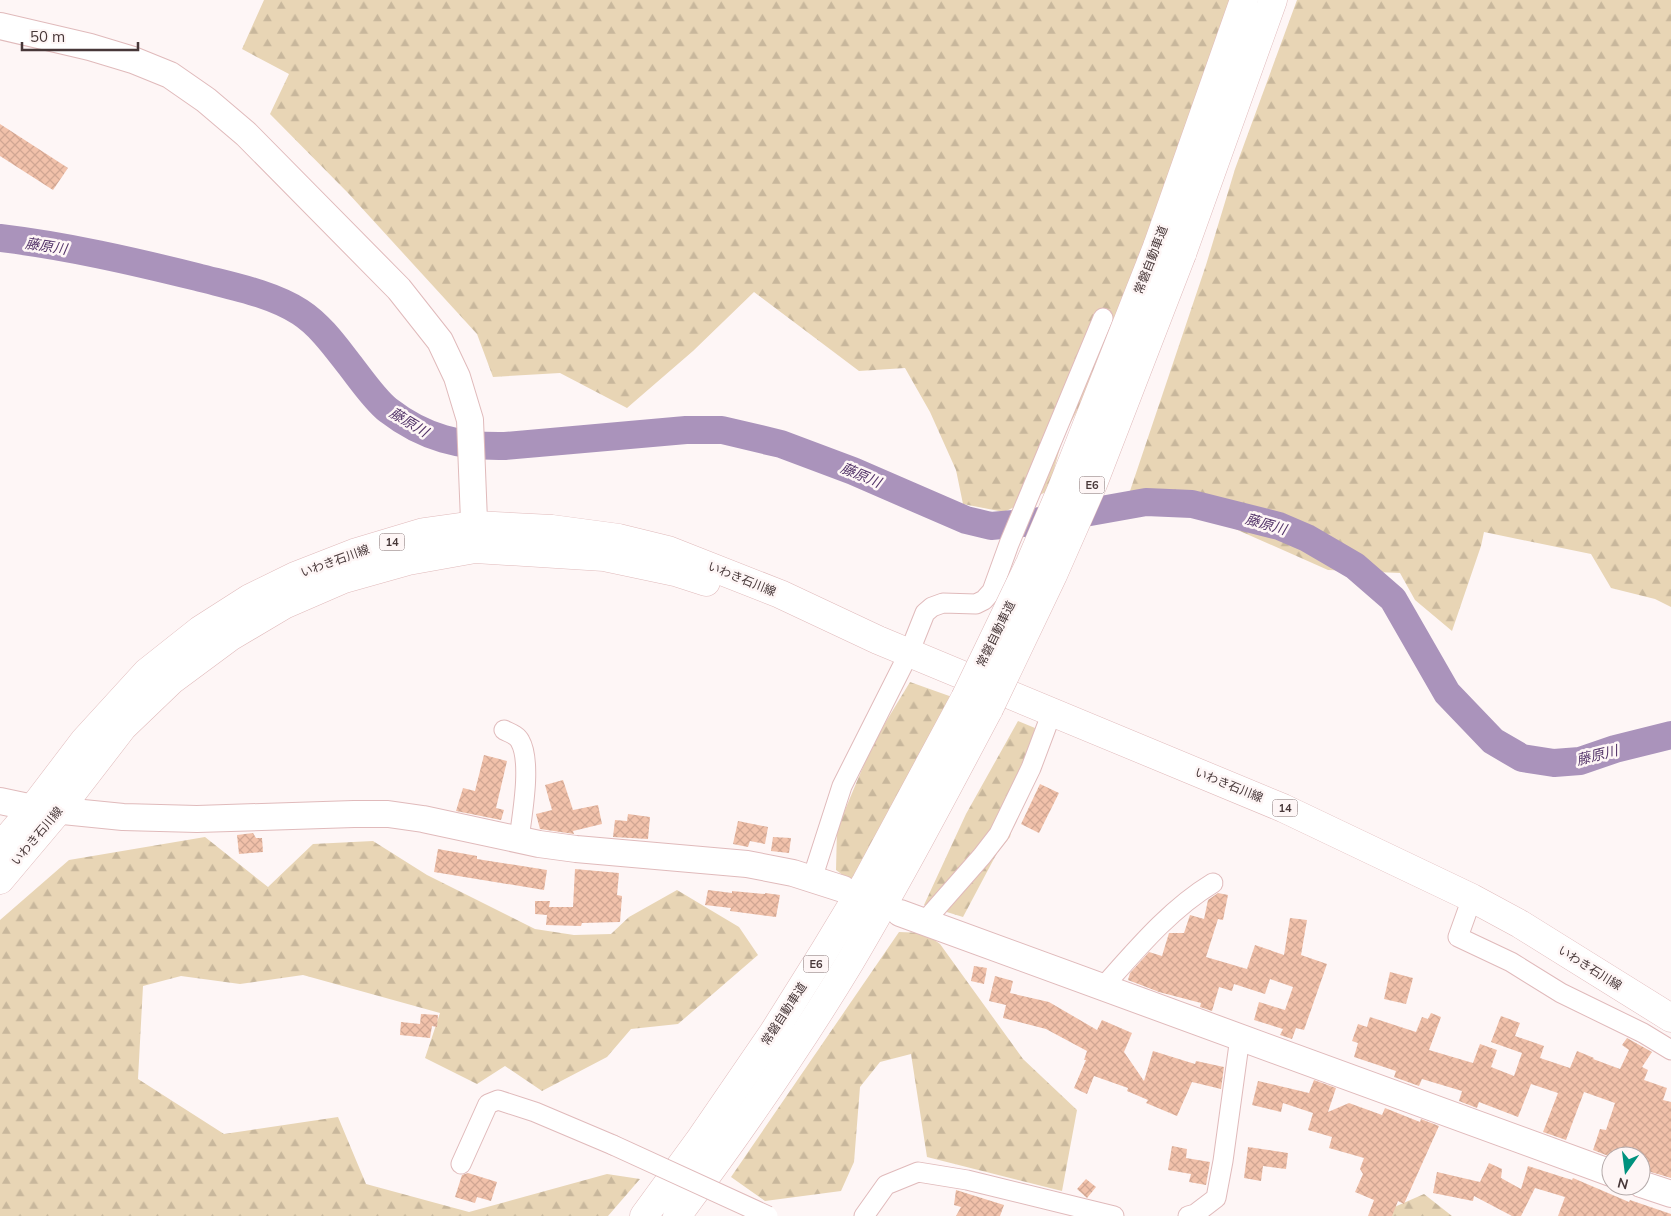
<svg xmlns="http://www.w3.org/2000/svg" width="1671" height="1216" font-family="Mulish,'Noto Sans JP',sans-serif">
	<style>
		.forest { fill: url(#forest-firs) }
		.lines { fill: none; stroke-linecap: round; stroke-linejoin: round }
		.river { stroke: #aa93bb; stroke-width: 28 }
		.building { fill: url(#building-cross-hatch) }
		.street-casing { stroke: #e0babb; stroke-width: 21 }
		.secondary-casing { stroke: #e0babb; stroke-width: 28 }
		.primary-casing { stroke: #e0babb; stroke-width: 29 }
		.highway-casing { stroke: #e0babb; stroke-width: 29 }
		.street { stroke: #fff; stroke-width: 19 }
		.secondary { stroke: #fff; stroke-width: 26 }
		.primary { stroke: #fff; stroke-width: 28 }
		.highway { stroke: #fff; stroke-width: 28 }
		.street-bridge-casing { stroke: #e0babb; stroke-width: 21; stroke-linecap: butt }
		.highway-bridge-casing { stroke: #e0babb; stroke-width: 29; stroke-linecap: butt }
		.street-bridge { stroke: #fff; stroke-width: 19 }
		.highway-bridge { stroke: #fff; stroke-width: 28 }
		.labels { text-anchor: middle; stroke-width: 5; stroke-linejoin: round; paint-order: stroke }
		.shield { fill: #fef6f6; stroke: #7e7071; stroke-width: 1 }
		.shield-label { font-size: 11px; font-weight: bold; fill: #473738 }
		.street-label { font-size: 12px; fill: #473738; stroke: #fef6f6 }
		.water-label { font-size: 14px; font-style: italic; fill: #533469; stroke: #fef6f6 }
	</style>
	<defs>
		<pattern id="forest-firs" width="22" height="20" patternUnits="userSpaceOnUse" patternTransform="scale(1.25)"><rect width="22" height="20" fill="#e8d5b5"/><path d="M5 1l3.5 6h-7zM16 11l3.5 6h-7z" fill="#c8b79c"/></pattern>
		<pattern id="building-cross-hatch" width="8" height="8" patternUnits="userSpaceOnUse" patternTransform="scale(1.25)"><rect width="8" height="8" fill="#f1c1aa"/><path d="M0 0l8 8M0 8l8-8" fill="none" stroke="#d0a693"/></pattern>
	</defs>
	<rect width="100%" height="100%" fill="#fef6f6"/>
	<g class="forest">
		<polygon points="264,0 1232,0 1123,325 1063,437 1048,491 1004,512 963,504 956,470 930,412 905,368 859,371 754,292 693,351 627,408 560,373 493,377 477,334 349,194 270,114 289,74 242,49"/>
		<polygon points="1297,0 1671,0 1671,607 1655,599 1611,588 1591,554 1484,532 1481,546 1452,631 1415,600 1400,573 1328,570 1224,524 1129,494 1206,265 1235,169"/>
		<polygon points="910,682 955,698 852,882 836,870 837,829 873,743"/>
		<polygon points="1018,721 1035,728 1010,837 997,853 963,917 924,905 966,814"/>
		<polygon points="205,837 268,887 313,844 373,841 427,875 535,929 574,935 611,934 629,917 677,890 739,927 758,955 678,1024 631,1029 607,1057 542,1091 505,1066 477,1084 425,1058 440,1013 303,975 240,984 181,976 143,986 138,1079 224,1134 338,1117 366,1184 469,1212 607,1174 640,1179 608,1216 0,1216 0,920 69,860"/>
		<polygon points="899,932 925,933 940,944 1023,1059 1077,1110 1062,1191 927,1157 911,1054 880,1062 860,1087 854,1162 841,1191 765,1201 731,1177"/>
		<polygon points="1424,1194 1452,1216 1374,1216"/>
	</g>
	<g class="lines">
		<path class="river" d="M0 238C67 246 132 261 197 277 231 286 270 293 300 312 320 325 335 346 349 364 360 378 375 400 388 410 424 438 461 447 505 446L686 430H722L781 444 853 471 966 520 991 526 1034 522 1146 502 1192 504 1279 526 1307 538 1355 566 1393 599 1447 693 1493 741 1522 758 1554 763 1580 761 1615 749 1671 735"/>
	</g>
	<g class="building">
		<polygon points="0,124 68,168 53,190 0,156"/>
		<polygon points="484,755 507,761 496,808 504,810 501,820 456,811 463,788 475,791"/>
		<polygon points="563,780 573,810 598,805 602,824 573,831 574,834 540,829 536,814 552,810 545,785"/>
		<polygon points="1040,784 1059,793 1039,833 1021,824"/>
		<polygon points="628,814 650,817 648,839 613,837 615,820 627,821"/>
		<polygon points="738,821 768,827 765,844 750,841 748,847 733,844"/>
		<polygon points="253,833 256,838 262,838 263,852 239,854 237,835"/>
		<polygon points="773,837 791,838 789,853 771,851"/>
		<polygon points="438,849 477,856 477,859 547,870 544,890 434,872"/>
		<polygon points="575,869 619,873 617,895 622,896 620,922 582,923 581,926 546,925 547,915 535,914 535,901 550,901 549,907 573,907"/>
		<polygon points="708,890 732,893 732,891 765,894 765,893 780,895 776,917 730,911 731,908 705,905"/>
		<polygon points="1218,893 1228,895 1223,920 1218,919 1206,957 1247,969 1255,945 1284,955 1290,918 1307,920 1301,955 1327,964 1304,1030 1296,1028 1292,1039 1280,1035 1283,1029 1254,1020 1259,1002 1285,1010 1293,987 1270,979 1265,994 1234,984 1232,991 1219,987 1212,1011 1200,1007 1201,1003 1159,992 1128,980 1130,973 1149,952 1162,956 1169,933 1184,933 1190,915 1204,919 1208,900"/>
		<polygon points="974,966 987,968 984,984 971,981"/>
		<polygon points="1390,972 1413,978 1406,1004 1384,999"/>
		<polygon points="995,976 1013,981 1010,993 1049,1002 1097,1030 1102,1020 1132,1033 1124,1052 1144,1081 1153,1051 1195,1064 1196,1061 1224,1067 1221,1089 1192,1082 1177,1116 1146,1103 1148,1100 1127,1091 1128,1088 1094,1076 1087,1094 1074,1088 1086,1060 1084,1060 1087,1051 1046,1029 1003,1018 1006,1005 989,1001"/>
		<polygon points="1431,1013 1441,1017 1429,1050 1473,1063 1480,1044 1497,1050 1491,1067 1514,1076 1522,1053 1491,1042 1501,1016 1520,1023 1515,1036 1544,1046 1540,1058 1570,1068 1577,1051 1594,1058 1593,1059 1620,1069 1629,1050 1622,1045 1627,1038 1652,1052 1642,1067 1648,1070 1644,1080 1667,1088 1663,1100 1671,1102 1671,1178 1641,1169 1641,1156 1611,1157 1593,1150 1600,1129 1606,1130 1615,1103 1584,1092 1566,1140 1543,1132 1558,1093 1531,1084 1518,1117 1479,1102 1477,1108 1459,1101 1462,1091 1422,1079 1419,1086 1394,1077 1396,1071 1354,1057 1358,1043 1352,1041 1358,1024 1367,1027 1370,1017 1416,1032 1422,1017 1428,1019"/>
		<polygon points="421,1014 438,1015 437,1027 432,1026 430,1038 400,1035 401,1022 420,1024"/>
		<polygon points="1314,1080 1336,1088 1328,1112 1349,1103 1382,1115 1385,1108 1420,1122 1421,1119 1439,1126 1404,1204 1398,1201 1392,1216 1368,1216 1374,1200 1355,1192 1363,1174 1360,1169 1364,1158 1329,1148 1332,1137 1308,1130 1313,1113 1283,1103 1281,1112 1252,1105 1258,1081 1309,1093"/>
		<polygon points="1172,1146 1187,1149 1186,1158 1210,1162 1206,1185 1189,1182 1191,1174 1168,1170"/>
		<polygon points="1248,1147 1288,1153 1286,1169 1263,1166 1261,1181 1244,1178"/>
		<polygon points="1489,1163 1502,1169 1501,1178 1521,1189 1528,1166 1572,1180 1573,1178 1629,1202 1630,1200 1671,1214 1671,1216 1558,1216 1565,1197 1535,1188 1521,1216 1512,1216 1474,1196 1473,1201 1433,1193 1437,1172 1480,1182"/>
		<polygon points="468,1173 497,1182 491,1201 477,1197 475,1203 455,1197 462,1175"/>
		<polygon points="1086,1179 1096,1187 1087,1198 1077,1189"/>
		<polygon points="956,1190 1004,1205 1000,1216 956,1216 961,1207 954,1205"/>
	</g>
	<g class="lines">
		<defs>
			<g id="street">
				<path d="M504 730C510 733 517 735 520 741 532 762 522 815 519 839"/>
				<polyline points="812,879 842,786 909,653 925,613 932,607 943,603 976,604 984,600 992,591 1009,544 1103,318"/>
				<polyline points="1472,898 1458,937 1511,962 1561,993 1643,1033 1671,1050"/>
				<polyline points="924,922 982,856 999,834 1031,768 1052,712"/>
				<path d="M1103 987C1136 950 1170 909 1213 883"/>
				<polyline points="461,1164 488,1104 498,1100 535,1112 613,1145"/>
				<polyline points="864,1216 886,1185 918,1172 967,1180 1114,1216"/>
				<polyline points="1188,1216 1195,1214 1216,1198 1223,1161 1240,1037"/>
			</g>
			<g id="secondary">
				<polyline points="0,26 90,47 133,60 170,75 206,100 246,134 399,289 440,341 457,377 470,420 475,546"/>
				<polyline points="0,801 33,808 123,817 197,819 354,814 388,814 423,819 539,844 576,849 747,864 793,873 843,889"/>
				<polyline points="900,913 1611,1173"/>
				<polyline points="1641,1184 1671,1194"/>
			</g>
			<g id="primary">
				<polyline points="0,847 33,808 84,741 147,672 200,630 250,598 295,576 354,553 424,532 474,525 552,529 619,538 668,550 780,594 878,640 1283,808 1472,898 1520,924 1671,1018"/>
				<polyline points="0,880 59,810 123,727 172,680 230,637 284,605 344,579 408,561 475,549 604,557 675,572 706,582"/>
			</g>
			<g id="highway">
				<polyline points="1157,247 1244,0"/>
				<polyline points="1182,254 1273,0"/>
				<polyline points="644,1216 701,1138 773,1033 825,950 866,882 965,698"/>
				<path d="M677 1216C738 1134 797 1050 850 962 899 879 944 794 989 709"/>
			</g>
		</defs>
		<use href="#street" class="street-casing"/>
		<use href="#secondary" class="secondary-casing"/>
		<use href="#primary" class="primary-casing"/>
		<use href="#highway" class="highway-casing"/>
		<use href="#street" class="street"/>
		<use href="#secondary" class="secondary"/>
		<use href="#primary" class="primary"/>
		<use href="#highway" class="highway"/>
		<defs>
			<polyline id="street-bridge" points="613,1145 768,1216"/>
			<g id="highway-bridge">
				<polyline points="965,698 1030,563 1062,488 1157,247"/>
				<polyline points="989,709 1053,575 1093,484 1182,254"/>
			</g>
		</defs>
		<use href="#street-bridge" class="street-bridge-casing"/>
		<use href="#highway-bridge" class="highway-bridge-casing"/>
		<use href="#street-bridge" class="street-bridge"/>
		<use href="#highway-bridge" class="highway-bridge"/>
	</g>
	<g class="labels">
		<g class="shield">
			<rect x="1079.5" y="476.5" width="25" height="17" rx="4"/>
			<rect x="379.5" y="533.5" width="25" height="17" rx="4"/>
			<rect x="1272.5" y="799.5" width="25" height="17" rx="4"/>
			<rect x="803.5" y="955.5" width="25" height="17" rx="4"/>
		</g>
		<g class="shield-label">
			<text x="1092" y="489">E6</text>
			<text x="392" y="546">14</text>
			<text x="1285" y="812">14</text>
			<text x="816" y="968">E6</text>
		</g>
		<g class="street-label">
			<text transform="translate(1151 260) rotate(-69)" y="4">常磐自動車道</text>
			<text transform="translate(335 561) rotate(-20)" y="4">いわき石川線</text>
			<text transform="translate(742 579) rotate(22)" y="4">いわき石川線</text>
			<text transform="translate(996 634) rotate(-64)" y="4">常磐自動車道</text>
			<text transform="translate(1229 785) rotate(22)" y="4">いわき石川線</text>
			<text transform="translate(37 836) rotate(-50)" y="4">いわき石川線</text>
			<text transform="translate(1590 968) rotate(32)" y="4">いわき石川線</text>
			<text transform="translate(784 1014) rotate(-57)" y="4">常磐自動車道</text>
		</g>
		<g class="water-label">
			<text transform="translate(46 246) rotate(9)" y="5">藤原川</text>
			<text transform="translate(409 422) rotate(31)" y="5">藤原川</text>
			<text transform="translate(861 475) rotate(23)" y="5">藤原川</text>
			<text transform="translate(1266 524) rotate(16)" y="5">藤原川</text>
			<text transform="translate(1597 755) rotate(-14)" y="5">藤原川</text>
		</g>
	</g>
	<g transform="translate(1626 1171) rotate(194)"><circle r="24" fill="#fef6f6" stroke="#b5aaaa"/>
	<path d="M0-4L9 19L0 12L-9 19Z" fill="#00927e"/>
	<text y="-8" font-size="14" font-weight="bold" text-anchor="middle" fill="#473738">N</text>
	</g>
	<path d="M22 42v8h116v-8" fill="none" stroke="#473738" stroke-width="2.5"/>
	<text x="30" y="42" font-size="15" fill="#473738" stroke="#fef6f6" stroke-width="4" paint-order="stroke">50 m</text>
</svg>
